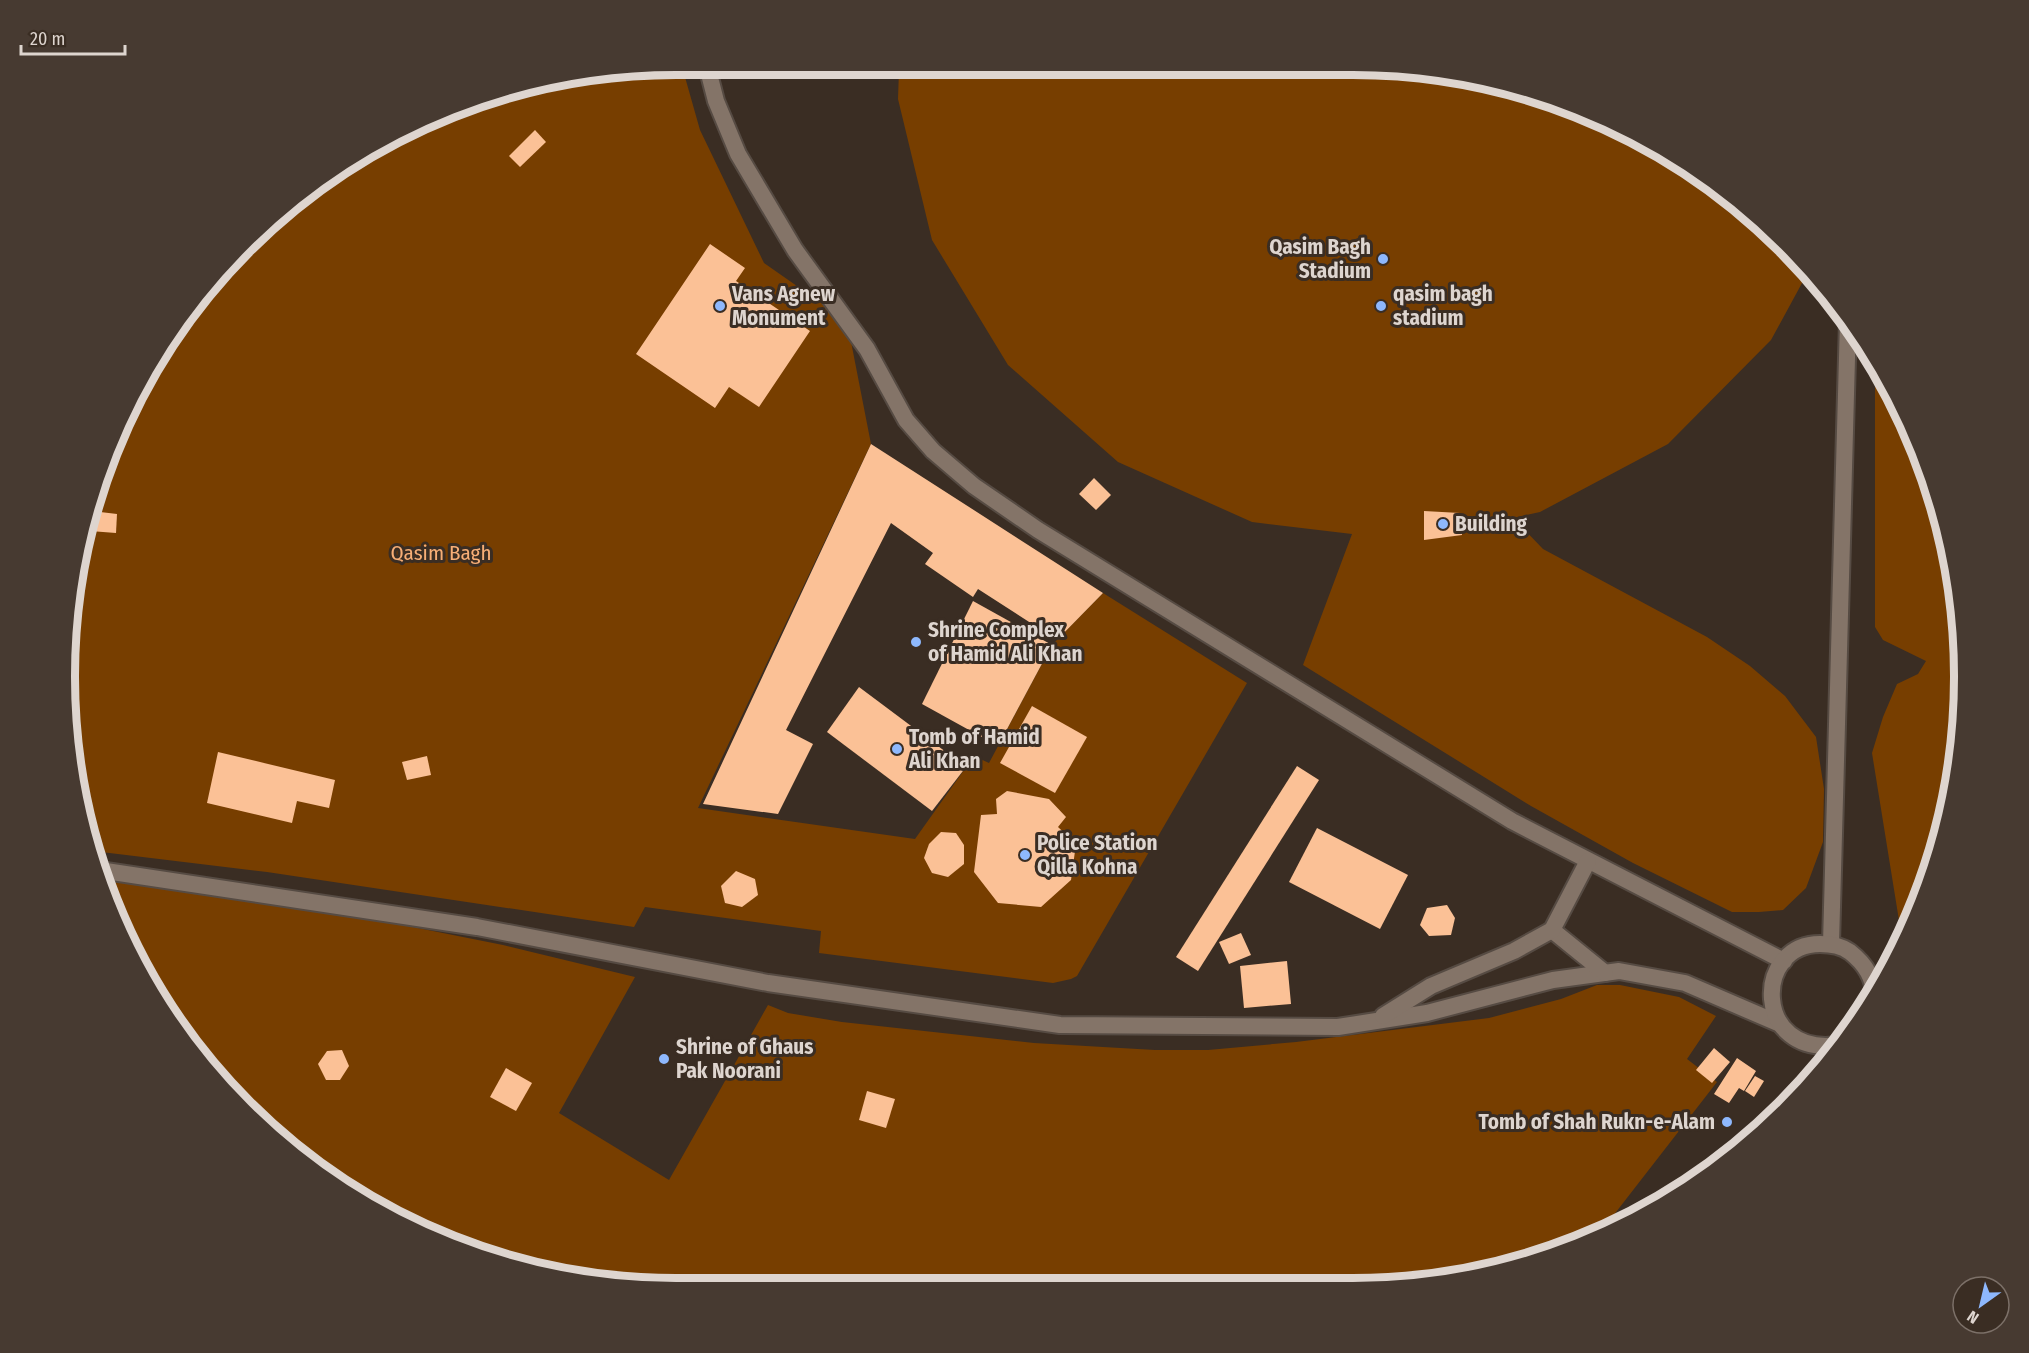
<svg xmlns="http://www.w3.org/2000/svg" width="2029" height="1353" font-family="'Fira Sans Condensed',sans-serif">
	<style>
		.green { fill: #773e00 }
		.building { fill: #fbc196 }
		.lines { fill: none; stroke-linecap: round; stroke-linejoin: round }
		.service-casing { stroke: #564b43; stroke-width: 20 }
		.service { stroke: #847468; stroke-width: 16 }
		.poi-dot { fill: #8eb8fd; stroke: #3a2d23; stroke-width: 2 }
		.labels { text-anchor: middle; stroke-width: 6; stroke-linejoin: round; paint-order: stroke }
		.poi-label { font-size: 21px; font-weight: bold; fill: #ded5cf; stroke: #3a2d23; text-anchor: start }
		.park-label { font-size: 21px; fill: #f7ae76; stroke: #3a2d23 }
		.rim { fill: none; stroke: #ded5cf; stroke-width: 8 }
	</style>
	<rect width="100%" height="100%" fill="#3a2d23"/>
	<g class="green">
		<polygon points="596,70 683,70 700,130 764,263 847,321 871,444 698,808 915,839 974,756 989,763 1052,645 1103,593 1247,683 1077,976 1071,979 1053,983 819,953 821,931 645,907 634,927 267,872 93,851 76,796 66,636 85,518 111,443 191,304 273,217 336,168 480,97"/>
		<polygon points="899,70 1433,70 1549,97 1623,127 1756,217 1808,272 1771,340 1668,444 1540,512 1513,518 1543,549 1707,637 1750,666 1785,696 1816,737 1824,789 1823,842 1806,888 1783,910 1759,912 1732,912 1633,863 1531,806 1303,665 1352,534 1252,522 1118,462 1008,365 932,240 898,99"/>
		<polygon points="1875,363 1902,406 1944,518 1963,637 1959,757 1932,874 1902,939 1872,753 1883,717 1897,684 1918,674 1926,661 1883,640 1875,627"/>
		<polygon points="101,878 363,917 503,945 635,977 559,1113 669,1180 768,1005 788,1013 842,1022 1034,1043 1155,1050 1208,1050 1296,1042 1489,1018 1561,999 1597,985 1620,985 1679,997 1716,1016 1687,1059 1717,1082 1599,1234 1511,1268 1392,1287 596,1283 518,1268 406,1226 273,1136 216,1080 147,983 111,910"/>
	</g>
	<g class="building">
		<polygon points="535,130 546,142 520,167 509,156"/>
		<polygon points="710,244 745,268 736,281 810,331 759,407 729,387 715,408 636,354"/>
		<polygon points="871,444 1103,593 1057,640 978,589 973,597 925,564 933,553 891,523 786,730 813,744 778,814 703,804"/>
		<polygon points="1094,478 1111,495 1096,510 1079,494"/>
		<polygon points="92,511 117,514 116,533 90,531"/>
		<polygon points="1424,511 1460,513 1462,535 1424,540"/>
		<polygon points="973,601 1052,645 998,746 922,704"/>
		<polygon points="859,687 966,767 932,811 827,732"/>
		<polygon points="1032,706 1087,737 1055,793 1000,763"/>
		<polygon points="81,740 83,760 74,761 73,741"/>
		<polygon points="218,752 335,780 329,808 297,801 292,823 207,803"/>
		<polygon points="427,756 431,775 407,780 402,762"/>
		<polygon points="1297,766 1319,780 1198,971 1176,957"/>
		<polygon points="1007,791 1049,799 1066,817 1058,827 1076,844 1071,880 1041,907 998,903 974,872 981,815 997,814 996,799"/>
		<polygon points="1317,828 1408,875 1380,929 1289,882"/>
		<polygon points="941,832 956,833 964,845 964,864 948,877 932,873 924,858 929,844"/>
		<polygon points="736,871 755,879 758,895 742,907 725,903 721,886"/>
		<polygon points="1447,905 1455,918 1451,935 1429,936 1420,925 1427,908"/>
		<polygon points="1241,933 1251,955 1229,964 1219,942"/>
		<polygon points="1287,961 1291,1004 1244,1008 1240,966"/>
		<polygon points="1714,1048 1730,1062 1712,1083 1696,1070"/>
		<polygon points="342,1050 349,1066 340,1080 326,1080 318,1064 327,1051"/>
		<polygon points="1737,1058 1756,1071 1744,1091 1739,1088 1729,1103 1714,1094"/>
		<polygon points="506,1068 532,1083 516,1111 490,1097"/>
		<polygon points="1755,1076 1764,1081 1754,1097 1745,1091"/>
		<polygon points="867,1091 895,1099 886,1128 859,1120"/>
	</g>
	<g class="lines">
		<defs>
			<g id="service">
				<polyline points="708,70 716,101 738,154 795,250 867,349 906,420 933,451 974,486 1038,530 1512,821 1784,961"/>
				<polyline points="99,870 477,927 768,983 1060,1025 1338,1027 1427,1013 1553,980 1619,971 1685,983 1780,1024"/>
				<polyline points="1552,930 1605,973"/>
				<polyline points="1831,944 1848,321"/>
				<polyline points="1383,1016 1431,986 1514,951 1552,930 1588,861"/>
				<path d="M1838 1045C1753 1057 1753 944 1820 944 1830 944 1842 946 1850 952 1864 963 1874 977 1874 995"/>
			</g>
		</defs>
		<use href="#service" class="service-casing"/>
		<use href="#service" class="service"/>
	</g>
	<g class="poi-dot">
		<circle cx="1383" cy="259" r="6"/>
		<circle cx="720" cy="306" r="6"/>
		<circle cx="1381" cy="306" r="6"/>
		<circle cx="1443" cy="524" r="6"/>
		<circle cx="916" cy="642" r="6"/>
		<circle cx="897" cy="749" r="6"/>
		<circle cx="1025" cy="855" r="6"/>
		<circle cx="664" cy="1059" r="6"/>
		<circle cx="1727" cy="1122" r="6"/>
	</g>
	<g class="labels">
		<g class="poi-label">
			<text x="1371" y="254" text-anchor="end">Qasim Bagh<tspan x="1371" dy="24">Stadium</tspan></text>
			<text x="732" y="301">Vans Agnew<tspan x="732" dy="24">Monument</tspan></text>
			<text x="1393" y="301">qasim bagh<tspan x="1393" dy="24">stadium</tspan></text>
			<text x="1455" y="531">Building</text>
			<text x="928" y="637">Shrine Complex<tspan x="928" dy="24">of Hamid Ali Khan</tspan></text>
			<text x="909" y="744">Tomb of Hamid<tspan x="909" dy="24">Ali Khan</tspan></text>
			<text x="1037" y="850">Police Station<tspan x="1037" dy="24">Qilla Kohna</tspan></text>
			<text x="676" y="1054">Shrine of Ghaus<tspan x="676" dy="24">Pak Noorani</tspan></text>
			<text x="1715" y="1129" text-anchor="end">Tomb of Shah Rukn-e-Alam</text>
		</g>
		<g class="park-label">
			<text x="441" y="560">Qasim Bagh</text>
		</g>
	</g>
	<path d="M0 0H2029V1353H0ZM676 75H1353A601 601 0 0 1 1954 676V677A601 601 0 0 1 1353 1278H676A601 601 0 0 1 75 677V676A601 601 0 0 1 676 75Z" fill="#473a31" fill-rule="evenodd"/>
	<path class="rim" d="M676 75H1353A601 601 0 0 1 1954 676V677A601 601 0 0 1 1353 1278H676A601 601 0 0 1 75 677V676A601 601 0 0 1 676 75Z"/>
	<g transform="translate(1981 1305) rotate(214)"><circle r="28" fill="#3a2d23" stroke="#7c7068" stroke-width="1.5"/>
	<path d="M0-4.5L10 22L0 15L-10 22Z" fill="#8eb8fd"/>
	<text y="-9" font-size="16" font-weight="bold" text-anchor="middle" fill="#ded5cf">N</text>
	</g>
	<path d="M21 45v9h104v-9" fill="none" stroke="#ded5cf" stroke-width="3"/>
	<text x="30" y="45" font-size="18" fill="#ded5cf" stroke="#3a2d23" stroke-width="4.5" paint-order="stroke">20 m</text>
</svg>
